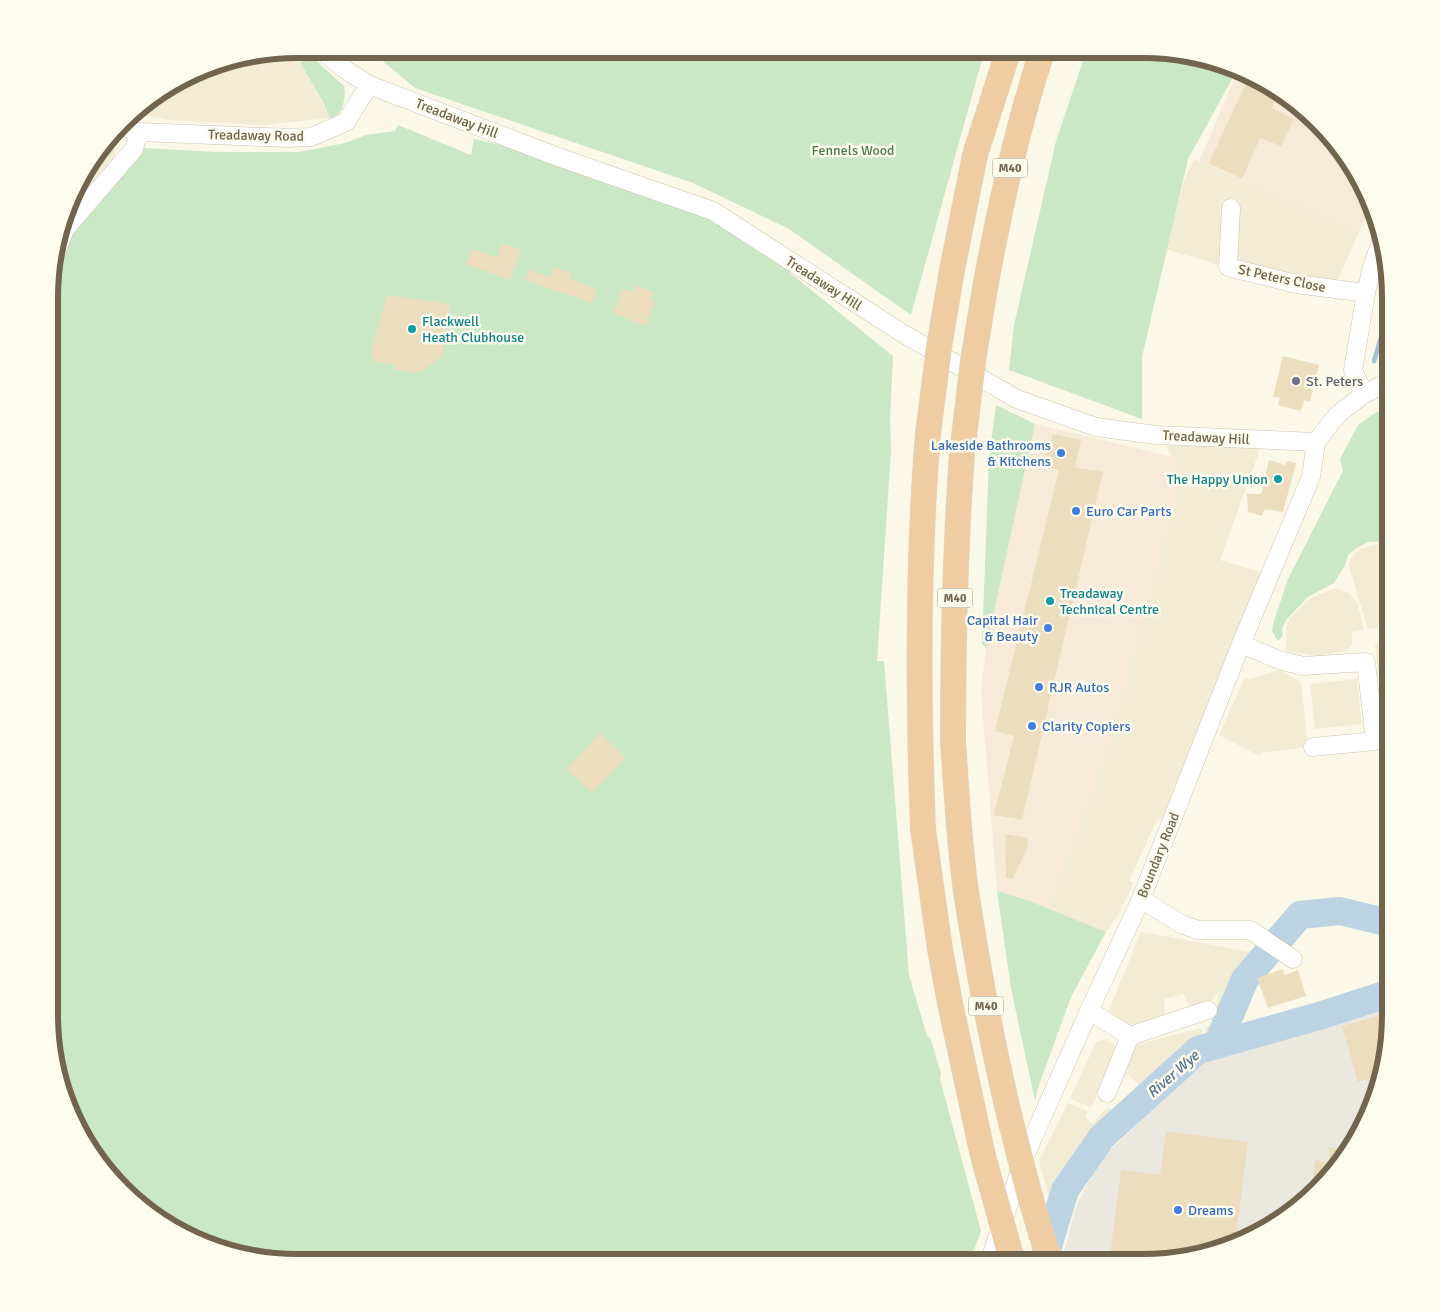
<svg xmlns="http://www.w3.org/2000/svg" width="1439" height="1312" font-family="Signika,sans-serif">
	<style>
		.residential { fill: #f2ecd5 }
		.commercial { fill: #f7ead8 }
		.industrial { fill: #ebe8e0 }
		.green { fill: #cae7c6 }
		.lines { fill: none; stroke-linecap: round; stroke-linejoin: round }
		.stream { stroke: #a3bfd4; stroke-width: 4.5 }
		.river { stroke: #bcd3e3; stroke-width: 28 }
		.building { fill: #ecddbe }
		.minor-casing { stroke: #ccc3ad; stroke-width: 19 }
		.highway-casing { stroke: #dad7d1; stroke-width: 26 }
		.minor { stroke: #fff; stroke-width: 18 }
		.highway { stroke: #f0cca2; stroke-width: 25 }
		.highway-bridge-casing { stroke: #dad7d1; stroke-width: 26; stroke-linecap: butt }
		.highway-bridge { stroke: #f0cca2; stroke-width: 25 }
		.culture-dot { fill: #0f9aa8; stroke: #fefced; stroke-width: 2 }
		.worship-dot { fill: #6b7280; stroke: #fefced; stroke-width: 2 }
		.shop-dot { fill: #3f7fe0; stroke: #fefced; stroke-width: 2 }
		.labels { text-anchor: middle; stroke-width: 5; stroke-linejoin: round; paint-order: stroke }
		.shield { fill: #fefced; stroke: #9c927d; stroke-width: 1 }
		.shield-label { font-size: 12px; font-weight: bold; fill: #72644d }
		.street-label { font-size: 14px; fill: #72644d; stroke: #fefced }
		.park-label { font-size: 14px; fill: #4a7d49; stroke: #fefced }
		.culture-label { font-size: 14px; fill: #0d838f; stroke: #fefced; text-anchor: start }
		.worship-label { font-size: 14px; fill: #5b616d; stroke: #fefced; text-anchor: start }
		.shop-label { font-size: 14px; fill: #366cbe; stroke: #fefced; text-anchor: start }
		.water-label { font-size: 15px; font-style: italic; fill: #4f7591; stroke: #fefced }
		.rim { fill: none; stroke: #72644d; stroke-width: 6 }
	</style>
	<rect width="100%" height="100%" fill="#fbf8e7"/>
	<g class="residential">
		<polygon points="288,50 304,66 330,118 263,125 169,120 131,113 217,62"/>
		<polygon points="111,137 115,141 115,156 73,208 61,228 82,173"/>
		<polygon points="1194,159 1360,230 1338,279 1331,283 1285,277 1257,265 1253,281 1206,261 1165,249 1184,181"/>
		<polygon points="1390,312 1390,364 1387,363 1385,358 1376,358"/>
		<polygon points="1248,444 1260,449 1220,560 1261,572 1241,629 1179,781 1162,820 1157,819 1129,881 1134,883 1118,915 1106,932 1048,909 1106,754 1182,472 1166,446"/>
		<polygon points="1378,544 1390,544 1390,627 1368,629 1349,566 1350,560 1354,554 1361,549"/>
		<polygon points="1334,589 1340,589 1348,593 1357,602 1364,630 1352,632 1352,644 1346,651 1317,656 1286,651 1286,627 1290,618 1306,602 1315,596"/>
		<polygon points="1390,642 1390,724 1383,724 1375,644"/>
		<polygon points="1280,670 1301,682 1308,747 1260,753 1261,757 1219,735 1245,677 1249,679"/>
		<polygon points="1357,679 1362,724 1315,729 1310,684"/>
		<polygon points="1141,932 1263,954 1241,981 1217,1042 1211,1046 1205,1027 1214,1024 1211,1012 1216,1009 1219,992 1209,1003 1194,1007 1188,1004 1184,994 1164,999 1165,1007 1164,1014 1160,1017 1150,1021 1133,1025 1117,1021 1109,1010"/>
		<polygon points="1201,1028 1206,1048 1189,1062 1131,1119 1082,1171 1056,1222 1039,1161 1068,1103 1085,1110 1087,1112 1085,1117 1092,1124 1108,1107 1115,1113 1140,1086 1128,1074 1120,1081 1134,1045"/>
		<polygon points="1104,1040 1116,1046 1117,1052 1091,1108 1070,1098 1096,1042"/>
	</g>
	<g class="commercial">
		<polygon points="1238,71 1252,74 1329,134 1371,202 1373,207 1360,230 1199,161"/>
		<polygon points="1035,424 1173,457 1182,472 1106,754 1048,909 997,891 981,691 986,648"/>
	</g>
	<polygon class="industrial" points="1390,1008 1382,1079 1365,1125 1305,1202 1237,1244 1158,1263 1061,1263 1076,1206 1101,1159 1202,1062"/>
	<g class="green">
		<polygon points="368,49 985,49 911,315 789,229 693,183 415,88"/>
		<polygon points="1087,49 1159,49 1237,70 1188,159 1142,357 1142,419 1009,370 1014,325 1056,141"/>
		<path d="M311 56 344 86C346 93 344 109 338 114 336 116 333 117 330 118L322 100 300 62Z"/>
		<polygon points="398,125 471,155 474,139 533,152 699,207 793,267 790,273 893,356 890,418 891,451 877,661 884,661 909,975 927,1036 930,1037 941,1073 940,1079 981,1231 969,1263 297,1263 233,1255 187,1238 110,1178 68,1110 49,1031 53,269 60,250 144,148 217,152 299,152 345,143 366,135 395,131"/>
		<polygon points="996,405 1035,424 986,648 982,644 989,458"/>
		<polygon points="1390,407 1390,541 1368,542 1358,547 1348,555 1345,565 1334,583 1308,597 1286,620 1282,629 1283,635 1278,641 1272,631 1273,624 1288,579 1343,471 1340,459 1358,425 1375,413"/>
		<polygon points="997,891 1027,900 1106,932 1071,997 1039,1085 1035,1101 1011,988"/>
	</g>
	<g class="lines">
		<polyline class="stream" points="1374,361 1390,307"/>
		<g class="river">
			<polyline points="1217,1045 1245,979 1300,915 1340,911 1385,922 1390,922"/>
			<polyline points="1043,1263 1065,1190 1102,1137 1198,1050 1319,1016 1390,993"/>
		</g>
	</g>
	<g class="building">
		<polygon points="1250,74 1278,94 1272,108 1294,119 1281,146 1260,138 1242,179 1209,163"/>
		<polygon points="502,243 521,250 509,280 466,264 472,249 497,258"/>
		<polygon points="554,267 571,273 569,279 597,289 592,303 525,280 529,270 551,277"/>
		<polygon points="636,285 654,293 651,299 655,303 645,326 613,313 623,288 633,293"/>
		<polygon points="387,295 450,304 442,356 428,367 415,373 395,370 394,364 375,362 371,353"/>
		<polygon points="1283,356 1319,365 1310,402 1304,400 1301,411 1278,405 1280,398 1273,397"/>
		<polygon points="1053,434 1081,440 1075,468 1103,471 1022,820 994,815 1014,736 995,731 1059,470 1041,466"/>
		<polygon points="1269,460 1285,465 1287,461 1296,463 1283,512 1265,509 1262,516 1248,512 1247,494 1261,494"/>
		<polygon points="600,733 626,758 592,793 566,769"/>
		<polygon points="1005,834 1028,838 1027,849 1013,878 1006,878"/>
		<polygon points="1283,969 1284,975 1298,970 1306,996 1268,1008 1257,978"/>
		<polygon points="1390,1013 1382,1074 1358,1082 1342,1026"/>
		<polygon points="1166,1131 1248,1142 1235,1245 1158,1263 1109,1263 1121,1170 1160,1175"/>
		<polygon points="1329,1147 1346,1150 1310,1196 1315,1160 1329,1162"/>
	</g>
	<g class="lines">
		<defs>
			<g id="minor">
				<polyline points="320,49 343,68 369,85 561,158 713,211 902,333 1017,399 1096,427 1156,435 1316,442"/>
				<polyline points="120,126 139,132 288,138 311,137 346,122 369,85"/>
				<polyline points="1231,208 1228,267 1296,284 1366,293"/>
				<polyline points="53,261 65,229 134,149 139,132"/>
				<polyline points="1364,394 1380,386 1390,386"/>
				<polyline points="1241,644 1279,660 1303,666 1366,662 1375,741 1313,747"/>
				<polyline points="1141,899 1181,924 1198,930 1250,930 1293,959"/>
				<polyline points="1089,1011 1130,1036 1208,1010"/>
				<polyline points="1107,1093 1130,1036"/>
				<polyline points="989,1263 1024,1158 1089,1011 1141,899 1241,644 1311,477 1316,442 1337,415 1364,394 1353,370 1366,293 1372,267 1381,242"/>
			</g>
			<g id="highway">
				<polyline points="952,270 975,155 1009,49"/>
				<path d="M985 288C1000 207 1017 127 1043 49"/>
				<path d="M953 743C953 646 955 550 962 454"/>
				<path d="M923 829C918 697 917 566 928 434"/>
			</g>
		</defs>
		<use href="#minor" class="minor-casing"/>
		<use href="#highway" class="highway-casing"/>
		<use href="#minor" class="minor"/>
		<use href="#highway" class="highway"/>
		<defs>
			<g id="highway-bridge">
				<polyline points="928,434 939,347 952,270"/>
				<polyline points="962,454 973,361 985,288"/>
				<path d="M953 743C957 794 959 847 967 898 980 981 996 1065 1017 1146 1027 1186 1037 1225 1051 1263"/>
				<polyline points="923,829 940,949 950,1003 983,1156 1013,1263"/>
			</g>
		</defs>
		<use href="#highway-bridge" class="highway-bridge-casing"/>
		<use href="#highway-bridge" class="highway-bridge"/>
	</g>
	<g class="culture-dot">
		<circle cx="412" cy="329" r="5"/>
		<circle cx="1278" cy="479" r="5"/>
		<circle cx="1050" cy="601" r="5"/>
	</g>
	<circle class="worship-dot" cx="1296" cy="381" r="5"/>
	<g class="shop-dot">
		<circle cx="1061" cy="453" r="5"/>
		<circle cx="1076" cy="511" r="5"/>
		<circle cx="1048" cy="628" r="5"/>
		<circle cx="1039" cy="687" r="5"/>
		<circle cx="1032" cy="726" r="5"/>
		<circle cx="1178" cy="1210" r="5"/>
	</g>
	<g class="labels">
		<g class="shield">
			<rect x="992.5" y="158.5" width="35" height="19" rx="4"/>
			<rect x="937.5" y="588.5" width="35" height="19" rx="4"/>
			<rect x="968.5" y="996.5" width="35" height="19" rx="4"/>
		</g>
		<g class="shield-label">
			<text x="1010" y="172">M40</text>
			<text x="955" y="602">M40</text>
			<text x="986" y="1010">M40</text>
		</g>
		<g class="street-label">
			<text transform="translate(457 118) rotate(21)" y="5">Treadaway Hill</text>
			<text transform="translate(256 135) rotate(1)" y="5">Treadaway Road</text>
			<text transform="translate(1282 278) rotate(12)" y="5">St Peters Close</text>
			<text transform="translate(824 283) rotate(33)" y="5">Treadaway Hill</text>
			<text transform="translate(1206 437) rotate(3)" y="5">Treadaway Hill</text>
			<text transform="translate(1158 855) rotate(-68)" y="5">Boundary Road</text>
		</g>
		<g class="park-label">
			<text x="853" y="155">Fennels Wood</text>
		</g>
		<g class="culture-label">
			<text x="422" y="326">Flackwell<tspan x="422" dy="16">Heath Clubhouse</tspan></text>
			<text x="1268" y="484" text-anchor="end">The Happy Union</text>
			<text x="1060" y="598">Treadaway<tspan x="1060" dy="16">Technical Centre</tspan></text>
		</g>
		<g class="worship-label">
			<text x="1306" y="386">St. Peters</text>
		</g>
		<g class="shop-label">
			<text x="1051" y="450" text-anchor="end">Lakeside Bathrooms<tspan x="1051" dy="16">&amp; Kitchens</tspan></text>
			<text x="1086" y="516">Euro Car Parts</text>
			<text x="1038" y="625" text-anchor="end">Capital Hair<tspan x="1038" dy="16">&amp; Beauty</tspan></text>
			<text x="1049" y="692">RJR Autos</text>
			<text x="1042" y="731">Clarity Copiers</text>
			<text x="1188" y="1215">Dreams</text>
		</g>
		<g class="water-label">
			<text transform="translate(1173 1074) rotate(-41)" y="5">River Wye</text>
		</g>
	</g>
	<path d="M0 0H1439V1312H0ZM297 58H1143A239 239 0 0 1 1382 297V1015A239 239 0 0 1 1143 1254H297A239 239 0 0 1 58 1015V297A239 239 0 0 1 297 58Z" fill="#fefced" fill-rule="evenodd"/>
	<path class="rim" d="M297 58H1143A239 239 0 0 1 1382 297V1015A239 239 0 0 1 1143 1254H297A239 239 0 0 1 58 1015V297A239 239 0 0 1 297 58Z"/>
</svg>
